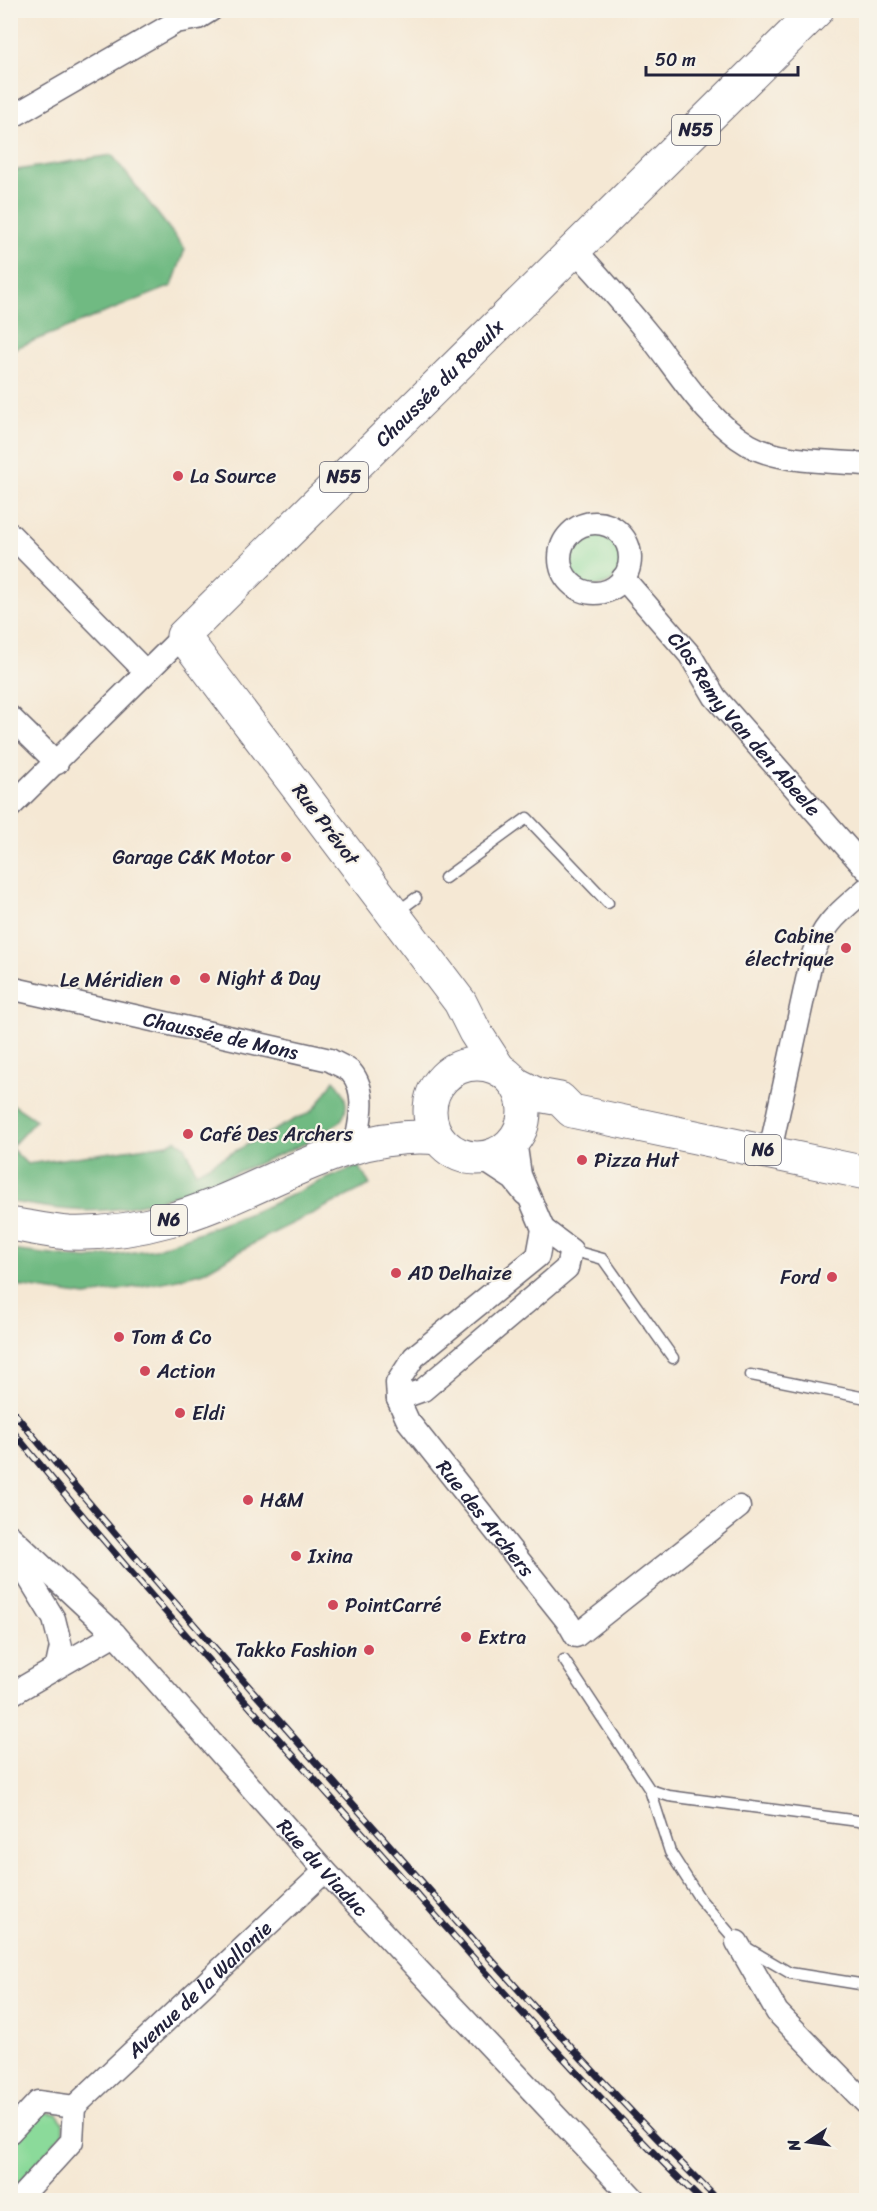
<svg xmlns="http://www.w3.org/2000/svg" width="877" height="2211" font-family="Sriracha,sans-serif">
	<style>
		.green { fill: #8bda9a; stroke: #567e6a; stroke-width: 1.5 }
		.forest { fill: #70ba82; stroke: #496e5e; stroke-width: 1.5 }
		.lines { fill: none; stroke-linecap: round; stroke-linejoin: round }
		.lane-casing { stroke: #6c6771; stroke-width: 13 }
		.street-casing { stroke: #6c6771; stroke-width: 25 }
		.primary-casing { stroke: #6c6771; stroke-width: 35 }
		.lane { stroke: #fff; stroke-width: 10 }
		.street { stroke: #fff; stroke-width: 22 }
		.primary { stroke: #fff; stroke-width: 33 }
		.rail-casing { stroke: #22223b; stroke-width: 7 }
		.rail { stroke: #f7f3e8; stroke-width: 4.5; stroke-dasharray: 14; stroke-linecap: butt }
		.poi-dot { fill: #d1495b; stroke: #f7f3e8; stroke-width: 2 }
		.labels { text-anchor: middle; stroke-width: 4.5; stroke-linejoin: round; paint-order: stroke }
		.shield { fill: #f7f3e8; stroke: #62616f; stroke-width: 1.5 }
		.shield-label { font-size: 18px; font-weight: bold; fill: #22223b }
		.street-label { font-size: 20px; fill: #22223b; stroke: #f7f3e8 }
		.poi-label { font-size: 20px; fill: #22223b; stroke: #f7f3e8; text-anchor: start }
	</style>
	<rect width="100%" height="100%" fill="#f7f3e8"/>
	<filter id="ink" filterUnits="userSpaceOnUse"><feTurbulence type="fractalNoise" baseFrequency=".0167" numOctaves="2"/><feDisplacementMap in="SourceGraphic" scale="12" xChannelSelector="R" yChannelSelector="G"/><feConvolveMatrix kernelMatrix="1 2 1 2 8 2 1 2 1" color-interpolation-filters="sRGB"/></filter>
	<filter id="wash" filterUnits="userSpaceOnUse"><feTurbulence type="fractalNoise" baseFrequency=".008" numOctaves="4" result="noise"/><feDisplacementMap in="SourceGraphic" scale="24" xChannelSelector="R" yChannelSelector="G"/><feGaussianBlur stdDeviation="1.35" result="paint"/><feColorMatrix in="noise" values="0 0 0 0 0 0 0 0 0 0 0 0 0 0 0 0 0 1.4 0 .05"/><feComposite in="paint" operator="in"/></filter>
	<g filter="url(#wash)">
		<rect width="100%" height="100%" fill="#f5e8d4"/>
		<g class="green">
			<circle cx="595" cy="557" r="29"/>
			<polygon points="41,2112 57,2114 63,2122 63,2133 11,2192 11,2145"/>
		</g>
		<g class="forest">
			<polygon points="112,155 185,249 172,286 11,350 11,171"/>
			<path d="M334 1080C346 1091 352 1112 337 1124 332 1128 322 1131 315 1134L316 1139C255 1164 181 1200 116 1209 81 1214 45 1207 11 1202V1148L27 1164 168 1144 176 1140 185 1146 196 1172 299 1117C315 1115 325 1093 334 1080Z"/>
			<polygon points="11,1103 36,1120 11,1147"/>
			<polygon points="359,1166 370,1185 265,1237 203,1272 174,1280 86,1296 11,1285 11,1250 87,1259 155,1249 261,1209 321,1181"/>
		</g>
	</g>
	<g filter="url(#ink)">
		<g class="lines">
			<defs>
				<g id="lane">
					<polyline points="445,878 527,818 608,903"/>
					<polyline points="397,912 416,898"/>
					<polyline points="571,1250 603,1259 673,1358"/>
					<polyline points="751,1375 866,1398"/>
					<polyline points="564,1660 650,1790 669,1796 866,1822"/>
					<polyline points="650,1790 670,1852 700,1899 737,1942 790,1973 866,1985"/>
				</g>
				<g id="street">
					<polyline points="10,118 176,22 198,18 211,10"/>
					<path d="M575 250C602 279 628 309 653 340 681 376 708 421 749 445 781 463 831 461 866 464"/>
					<circle cx="595" cy="558" r="35"/>
					<polyline points="10,534 146,672"/>
					<path id="s1" d="M623 578 690 655 715 697 866 869"/>
					<polyline points="10,717 57,763"/>
					<polyline points="10,807 183,636"/>
					<path id="s2" d="M10 988 330 1060C336 1064 346 1067 351 1072 369 1093 359 1124 355 1148"/>
					<path id="s3" d="M515 1140 520 1175 543 1229 538 1256 414 1357 397 1383 398 1399 408 1421 568 1622 576 1636 739 1507"/>
					<path d="M770 1151 812 957C824 922 840 912 866 889"/>
					<polyline points="481,1158 513,1179 525,1194"/>
					<polyline points="398,1399 423,1390 567,1268 571,1250 543,1229"/>
					<path id="s4" d="M10 1536 115 1634 325 1871 635 2200"/>
					<polyline points="10,1547 54,1619 61,1647 57,1666"/>
					<polyline points="10,1695 115,1634"/>
					<polyline points="737,1942 777,2012 866,2103"/>
					<polyline points="10,2132 38,2102 74,2107"/>
					<path id="s5" d="M18 2200 72 2141 74 2107 325 1871"/>
				</g>
				<g id="primary">
					<circle cx="477" cy="1111" r="47"/>
					<path id="s6" d="M499 1069 475 1032 460 1002 183 636 817 10"/>
					<polyline points="516,1084 538,1095 560,1099 572,1111 866,1173"/>
					<path d="M10 1224C30 1227 50 1232 69 1233 103 1234 137 1229 169 1220 257 1197 344 1128 438 1138"/>
				</g>
			</defs>
			<use href="#lane" class="lane-casing"/>
			<use href="#street" class="street-casing"/>
			<use href="#primary" class="primary-casing"/>
			<use href="#lane" class="lane"/>
			<use href="#street" class="street"/>
			<use href="#primary" class="primary"/>
			<defs>
				<g id="rail">
					<path d="M10 1408C123 1546 242 1679 360 1812 477 1944 593 2076 718 2200"/>
					<path d="M10 1428C122 1566 241 1697 359 1829 471 1955 581 2083 701 2200"/>
				</g>
			</defs>
			<use href="#rail" class="rail-casing"/>
			<use href="#rail" class="rail"/>
		</g>
	</g>
	<g class="poi-dot">
		<circle cx="178" cy="476" r="6"/>
		<circle cx="286" cy="857" r="6"/>
		<circle cx="846" cy="948" r="6"/>
		<circle cx="205" cy="978" r="6"/>
		<circle cx="175" cy="980" r="6"/>
		<circle cx="188" cy="1134" r="6"/>
		<circle cx="582" cy="1160" r="6"/>
		<circle cx="396" cy="1273" r="6"/>
		<circle cx="832" cy="1277" r="6"/>
		<circle cx="119" cy="1337" r="6"/>
		<circle cx="145" cy="1371" r="6"/>
		<circle cx="180" cy="1413" r="6"/>
		<circle cx="248" cy="1500" r="6"/>
		<circle cx="296" cy="1556" r="6"/>
		<circle cx="333" cy="1605" r="6"/>
		<circle cx="466" cy="1637" r="6"/>
		<circle cx="369" cy="1650" r="6"/>
	</g>
	<g class="labels">
		<g class="shield">
			<rect x="672" y="115" width="48" height="30" rx="4.5"/>
			<rect x="320" y="462" width="48" height="30" rx="4.5"/>
			<rect x="745" y="1135" width="36" height="30" rx="4.5"/>
			<rect x="151" y="1205" width="36" height="30" rx="4.5"/>
		</g>
		<g class="shield-label">
			<text x="696" y="136">N55</text>
			<text x="344" y="483">N55</text>
			<text x="763" y="1156">N6</text>
			<text x="169" y="1226">N6</text>
		</g>
		<g class="street-label">
			<text dy="7" stroke="none"><textPath href="#s6" startOffset="897">Chaussée du Roeulx</textPath></text>
			<text dy="7" stroke="none"><textPath href="#s1" startOffset="190">Clos Remy Van den Abeele</textPath></text>
			<text transform="translate(326 824) rotate(53)" y="7">Rue Prévot</text>
			<text dy="7" stroke="none"><textPath href="#s2" startOffset="216">Chaussée de Mons</textPath></text>
			<text dy="7" stroke="none"><textPath href="#s3" startOffset="477">Rue des Archers</textPath></text>
			<text dy="7" stroke="none"><textPath href="#s4" startOffset="456">Rue du Viaduc</textPath></text>
			<text dy="7" stroke="none"><textPath href="#s5" startOffset="286">Avenue de la Wallonie</textPath></text>
		</g>
		<g class="poi-label">
			<text x="190" y="483">La Source</text>
			<text x="274" y="864" text-anchor="end">Garage C&amp;K Motor</text>
			<text x="834" y="943" text-anchor="end">Cabine<tspan x="834" dy="23">électrique</tspan></text>
			<text x="217" y="985">Night &amp; Day</text>
			<text x="163" y="987" text-anchor="end">Le Méridien</text>
			<text x="200" y="1141">Café Des Archers</text>
			<text x="594" y="1167">Pizza Hut</text>
			<text x="408" y="1280">AD Delhaize</text>
			<text x="820" y="1284" text-anchor="end">Ford</text>
			<text x="131" y="1344">Tom &amp; Co</text>
			<text x="157" y="1378">Action</text>
			<text x="192" y="1420">Eldi</text>
			<text x="260" y="1507">H&amp;M</text>
			<text x="308" y="1563">Ixina</text>
			<text x="345" y="1612">PointCarré</text>
			<text x="478" y="1644">Extra</text>
			<text x="357" y="1657" text-anchor="end">Takko Fashion</text>
		</g>
	</g>
	<rect width="877" height="2211" fill="none" stroke="#f7f3e8" stroke-width="36"/>
	<g transform="translate(808 2142) rotate(257)" stroke="#f7f3e8" stroke-width="4.5" paint-order="stroke">
	<path d="M0-4.5L10 22L0 15L-10 22Z" fill="#22223b"/>
	<text y="-9" font-size="16" font-weight="bold" text-anchor="middle" fill="#22223b">N</text>
	</g>
	<path d="M646 66v9h152v-9" fill="none" stroke="#22223b" stroke-width="3"/>
	<text x="655" y="66" font-size="18" fill="#22223b" stroke="#f7f3e8" stroke-width="4.5" paint-order="stroke">50 m</text>
</svg>
